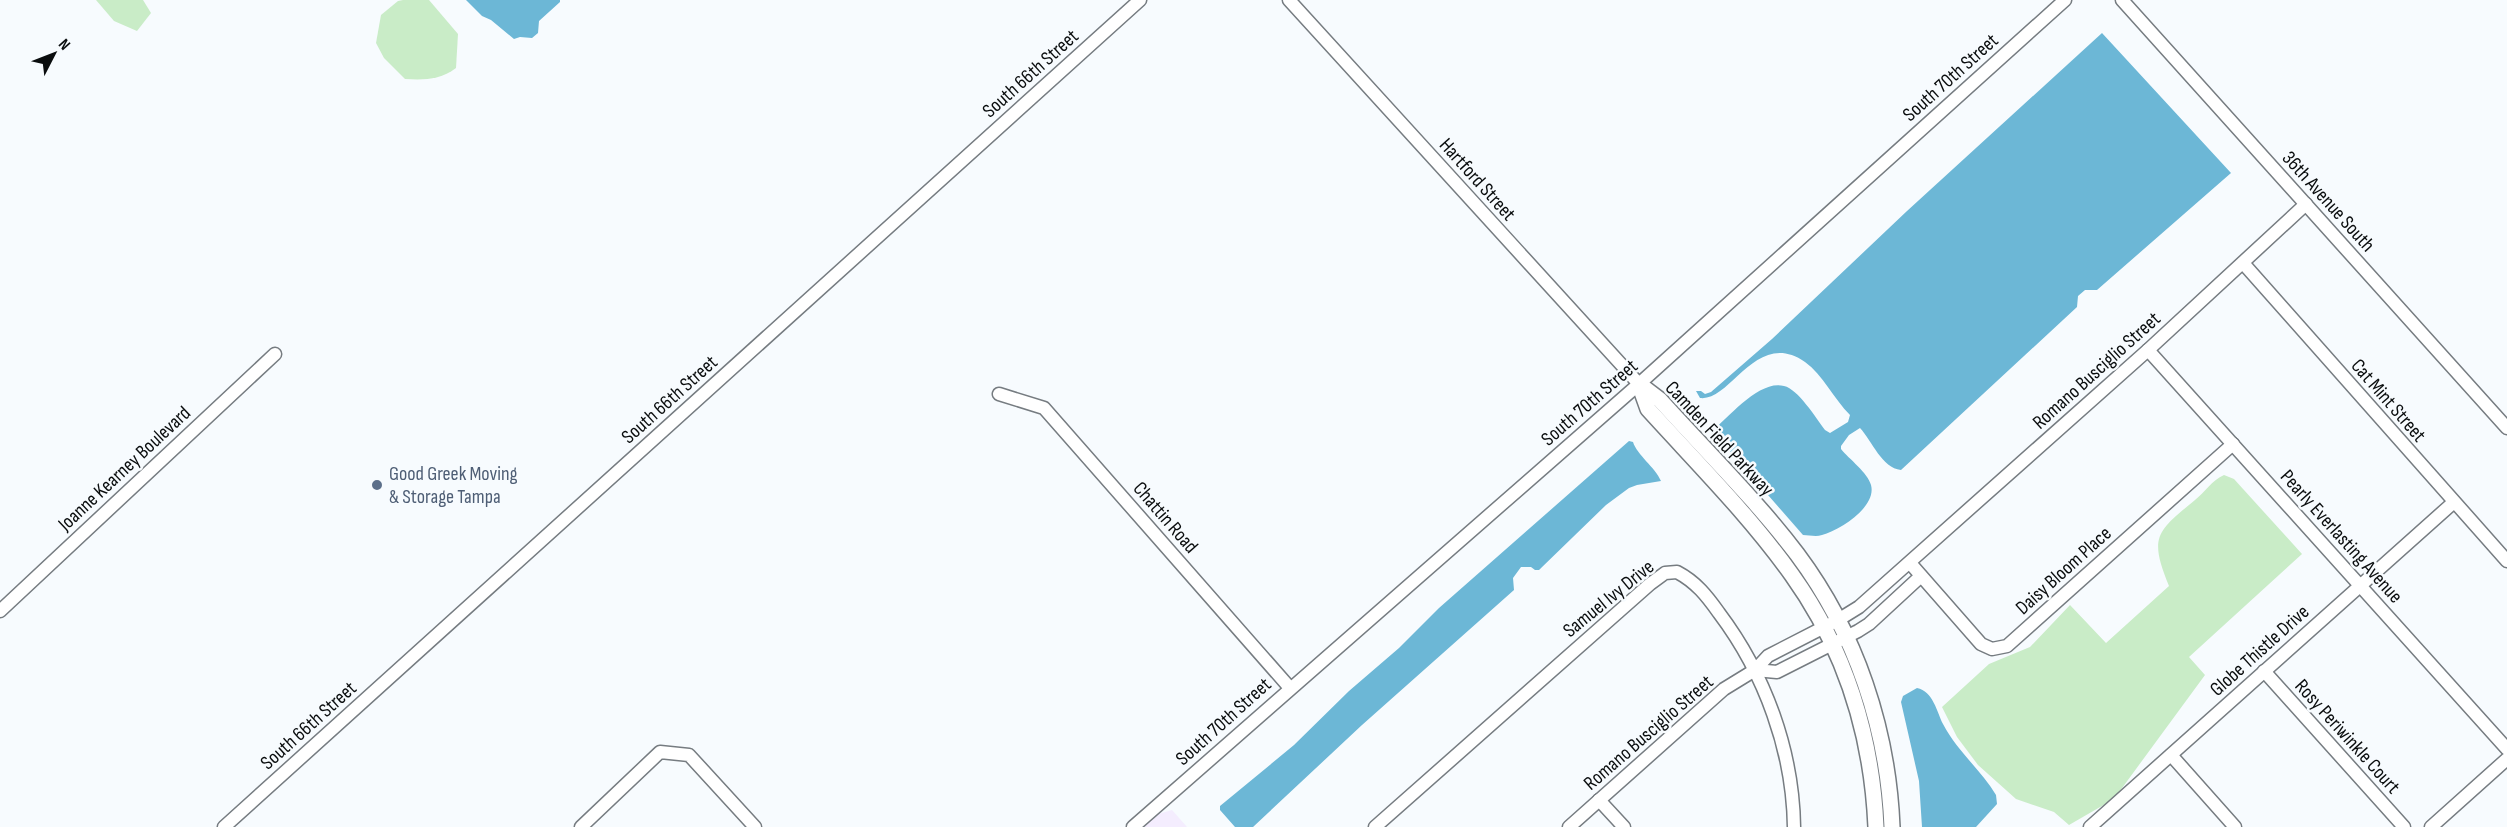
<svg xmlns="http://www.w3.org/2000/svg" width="2507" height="827" font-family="'Sofia Sans Condensed',sans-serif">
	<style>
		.commercial { fill: #f4edfe }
		.green { fill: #c9ecc7 }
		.water { fill: #6cb7d6 }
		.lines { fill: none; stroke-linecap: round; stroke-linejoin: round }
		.minor-casing { stroke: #767c81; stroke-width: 15 }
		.tertiary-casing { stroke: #767c81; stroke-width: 18 }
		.minor { stroke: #fff; stroke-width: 12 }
		.tertiary { stroke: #fff; stroke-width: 15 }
		.service-dot { fill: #5c6f8a; stroke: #f7fbfe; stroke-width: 2 }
		.labels { text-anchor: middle; stroke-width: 5; stroke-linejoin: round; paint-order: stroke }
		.street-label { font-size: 20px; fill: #0a0d0e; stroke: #f7fbfe }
		.service-label { font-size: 20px; fill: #4e5e75; stroke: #f7fbfe; text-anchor: start }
	</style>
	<rect width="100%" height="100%" fill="#f7fbfe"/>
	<polygon class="commercial" points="1172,810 1187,827 1141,827 1155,815"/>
	<g class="green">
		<polygon points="96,0 143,0 151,13 137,31 114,21"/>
		<path d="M403 0H429L458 34 456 68C440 80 424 80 405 79L384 58 376 43 381 15 398 1Z"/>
		<path d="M2224 475 2234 479 2302 554 2189 657 2205 675 2114 799 2069 825 2054 812 2016 799 1978 765 1957 737 1942 707 1989 664 2030 647 2070 605 2106 643 2169 586C2149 537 2156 532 2195 500 2205 492 2212 480 2224 475Z"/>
	</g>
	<g class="water">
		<polygon points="466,0 560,0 560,2 539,21 538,33 532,38 520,37 514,39 491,20 482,16"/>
		<path d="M2102 33 2231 173 2097 290H2085L2078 296 2077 307 1901 470C1882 468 1872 441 1860 428L1849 435 1841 446V449C1849 459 1868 473 1871 485 1877 507 1840 530 1822 535 1816 537 1809 535 1803 535L1712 431C1729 417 1760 379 1784 386 1798 389 1816 418 1825 430L1830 433 1848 422 1850 415C1834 399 1823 375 1805 362 1756 328 1731 402 1700 398L1696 391H1701L1705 394 1711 392 1772 339 1907 211Z"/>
		<path d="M1629 441 1633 442C1637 455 1655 467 1661 481L1637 485 1629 488 1606 505 1539 570H1535L1531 567H1521L1513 578 1514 590 1362 725 1253 827H1235L1220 810V806L1294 745 1349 691 1399 648 1439 608Z"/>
		<path d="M1917 688C1933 691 1937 712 1943 724 1957 751 1981 770 1996 795L1997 804 1976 827H1922L1919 781 1901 702 1903 696Z"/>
	</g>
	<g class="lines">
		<defs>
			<g id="minor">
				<polyline points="1289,0 1639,384"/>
				<polyline points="2122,0 2507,428"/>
				<polyline points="2243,263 2507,561"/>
				<polyline points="2148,350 2507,749"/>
				<polyline points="999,394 1044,408 1290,688"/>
				<polyline points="1910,563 1981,644 1992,649 2007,646 2233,444"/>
				<polyline points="0,611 275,354"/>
				<polyline points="1755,670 1777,672 1858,631 1869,624 1921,576"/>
				<polyline points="2264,671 2404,827"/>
				<polyline points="2171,755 2235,827"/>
				<polyline points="1599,800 1624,827"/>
				<polyline points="224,827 1140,0"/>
				<polyline points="581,827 660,752 689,755 755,827"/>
				<polyline points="1133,827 1639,384 2065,0"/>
				<path d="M1375 827 1650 584 1665 573 1677 572C1696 582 1707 596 1719 613 1765 674 1793 751 1794 827"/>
				<polyline points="1569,827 1724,689 1755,670 1768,656 1838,620 1859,607 2148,350 2306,204"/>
				<polyline points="2090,827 2454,502"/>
				<polyline points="2431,827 2507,759"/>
			</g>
			<g id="tertiary">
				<path d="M1639 384 1660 400C1706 451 1756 500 1797 554 1856 633 1888 729 1892 827"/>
				<path d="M1639 384 1648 409C1697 463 1750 516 1792 575 1845 649 1872 736 1876 827"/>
			</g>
		</defs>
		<use href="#minor" class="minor-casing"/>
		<use href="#tertiary" class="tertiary-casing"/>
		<use href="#minor" class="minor"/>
		<use href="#tertiary" class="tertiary"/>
	</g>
	<circle class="service-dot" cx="377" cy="485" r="6"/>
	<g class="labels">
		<g class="street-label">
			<text transform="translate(1030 73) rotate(-42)" y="7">South 66th Street</text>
			<text transform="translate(1950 77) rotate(-42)" y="7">South 70th Street</text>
			<text transform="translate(1478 179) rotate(48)" y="7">Hartford Street</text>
			<text transform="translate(2329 201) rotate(48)" y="7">36th Avenue South</text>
			<text transform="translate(2096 370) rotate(-42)" y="7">Romano Busciglio Street</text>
			<text transform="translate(669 399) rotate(-42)" y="7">South 66th Street</text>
			<text transform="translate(2389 400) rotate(49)" y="7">Cat Mint Street</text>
			<text transform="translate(1589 402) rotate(-41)" y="7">South 70th Street</text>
			<text transform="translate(1720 438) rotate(47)" y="7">Camden Field Parkway</text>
			<text transform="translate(124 468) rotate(-43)" y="7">Joanne Kearney Boulevard</text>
			<text transform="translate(1166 517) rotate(49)" y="7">Chattin Road</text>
			<text transform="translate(2342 536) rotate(48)" y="7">Pearly Everlasting Avenue</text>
			<text transform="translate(2063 570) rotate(-42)" y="7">Daisy Bloom Place</text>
			<text transform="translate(1608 598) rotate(-39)" y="7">Samuel Ivy Drive</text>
			<text transform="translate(2259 650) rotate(-42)" y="7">Globe Thistle Drive</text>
			<text transform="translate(1223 721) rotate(-42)" y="7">South 70th Street</text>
			<text transform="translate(308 725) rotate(-42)" y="7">South 66th Street</text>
			<text transform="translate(1648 732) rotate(-41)" y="7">Romano Busciglio Street</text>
			<text transform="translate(2348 736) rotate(48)" y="7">Rosy Periwinkle Court</text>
		</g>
		<g class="service-label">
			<text x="389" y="480">Good Greek Moving<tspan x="389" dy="23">&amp; Storage Tampa</tspan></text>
		</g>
	</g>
	<g transform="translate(54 54) rotate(48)" stroke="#f7fbfe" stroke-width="4.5" paint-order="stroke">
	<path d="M0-4.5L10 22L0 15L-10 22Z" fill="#0a0d0e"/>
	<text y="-9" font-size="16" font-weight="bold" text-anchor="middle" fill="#0a0d0e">N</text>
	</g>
</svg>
